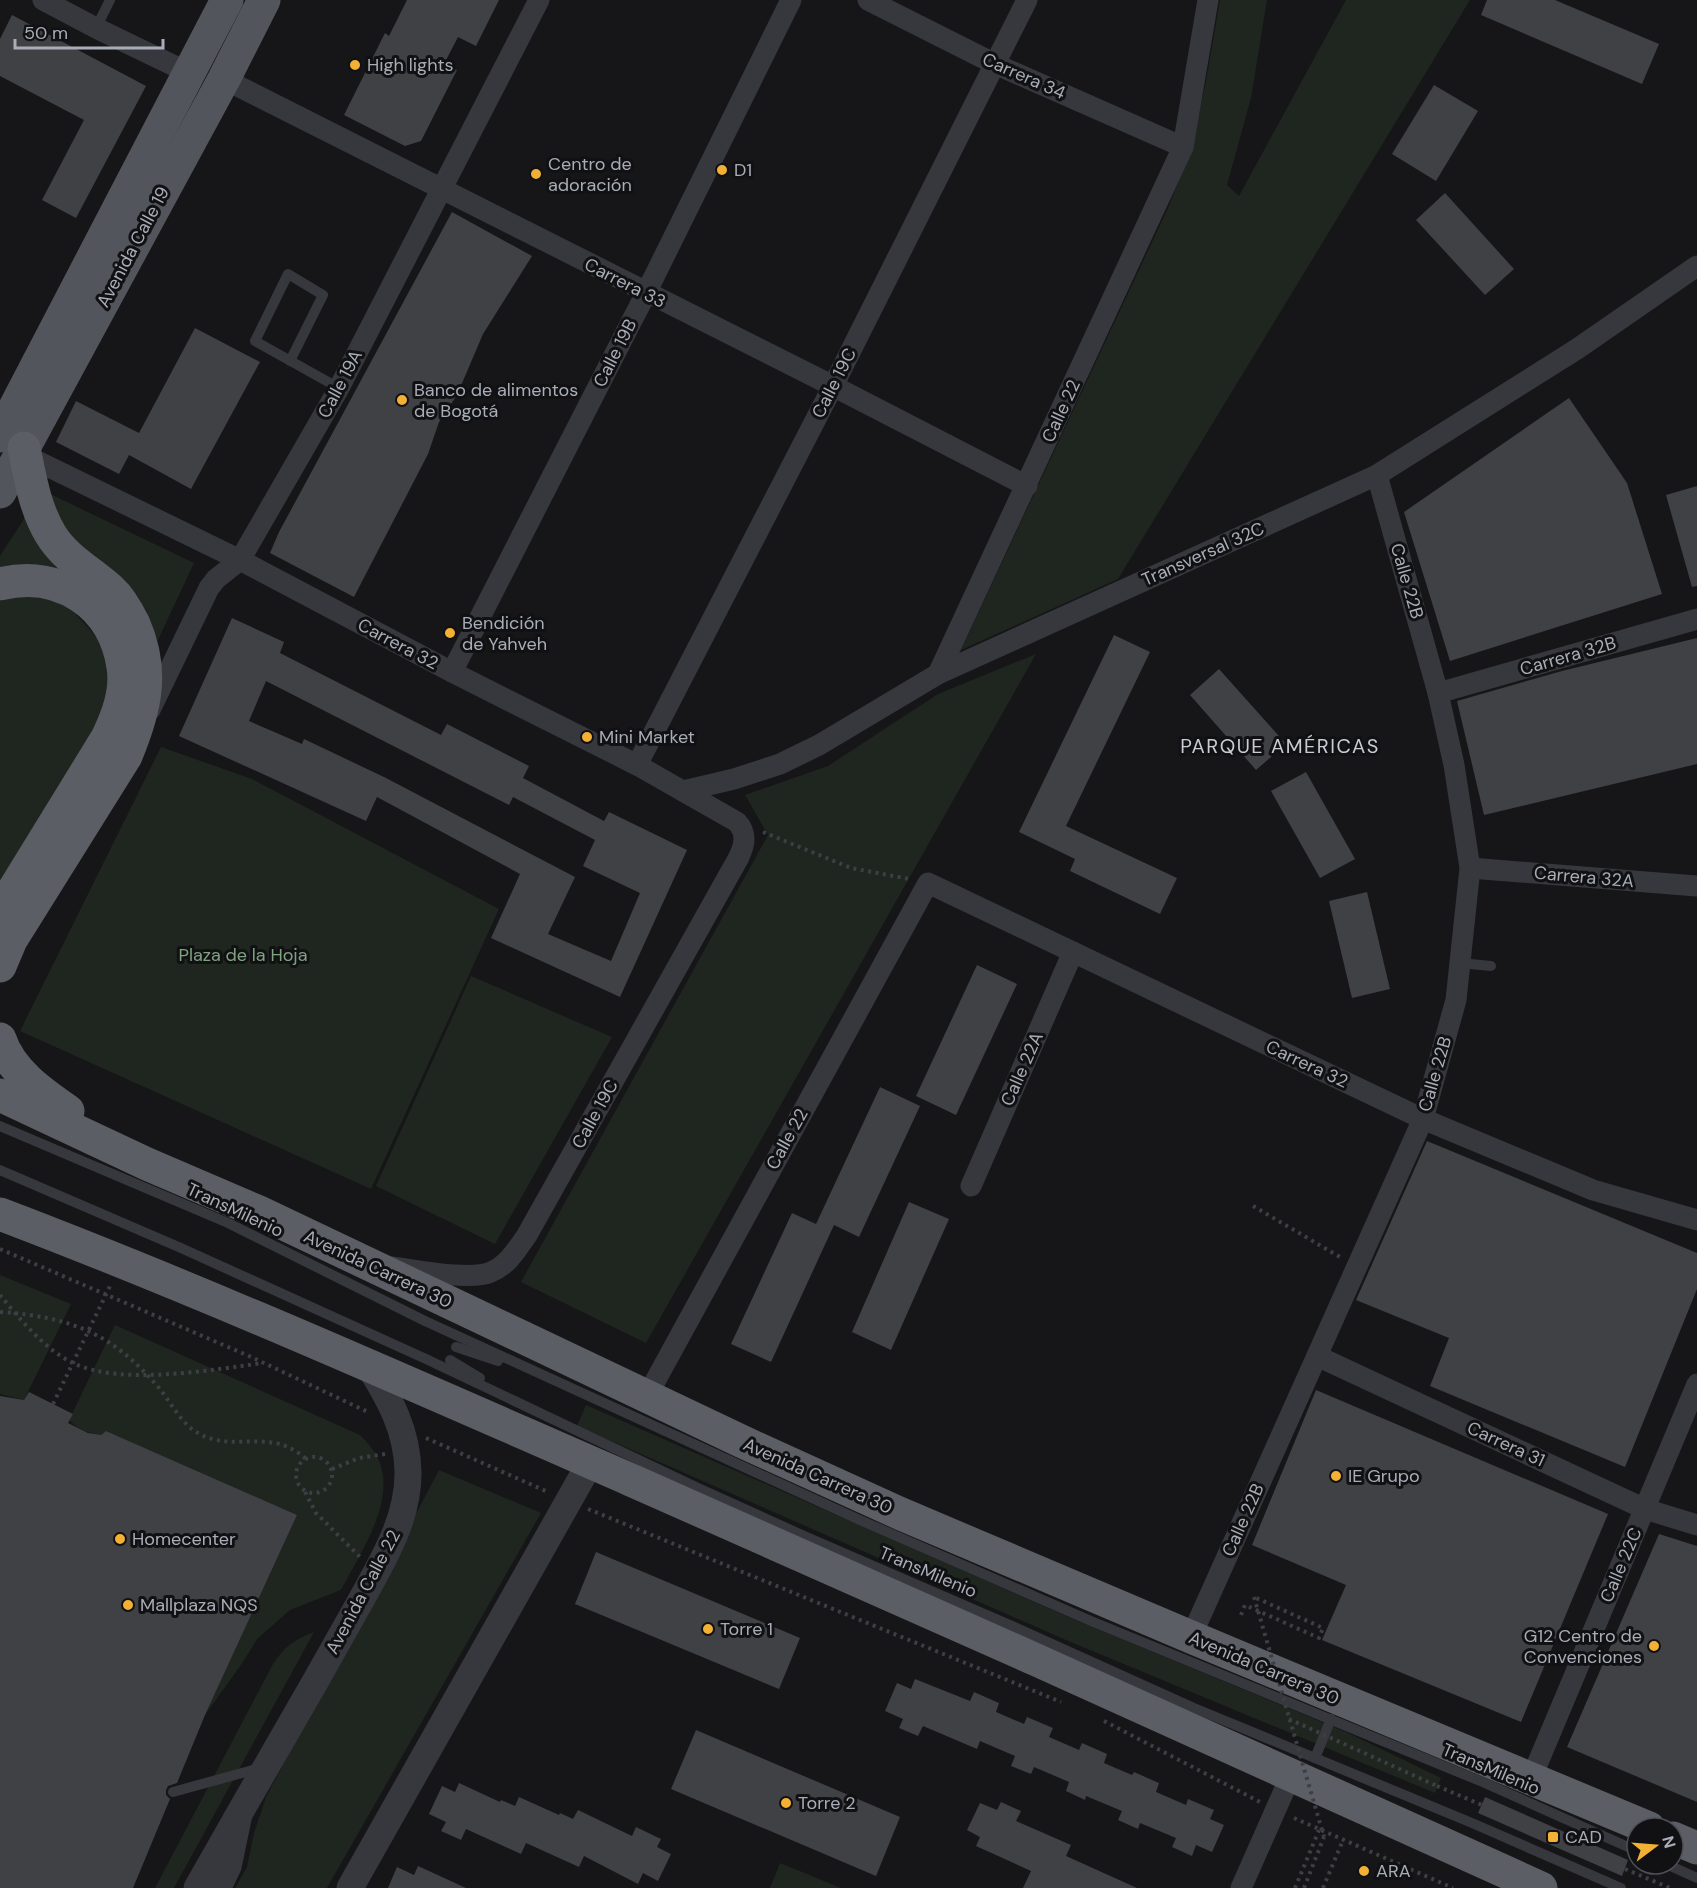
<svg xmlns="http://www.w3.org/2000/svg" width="1697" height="1888" font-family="'DM Sans',sans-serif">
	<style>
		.green { fill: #1e261f }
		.building { fill: #404145; fill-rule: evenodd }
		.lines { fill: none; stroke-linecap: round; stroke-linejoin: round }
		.path { stroke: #3d3f44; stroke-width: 4; stroke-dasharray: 3 4.5; stroke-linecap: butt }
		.service { stroke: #37383d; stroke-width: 10 }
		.minor { stroke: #37383d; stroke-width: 21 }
		.tertiary { stroke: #37383d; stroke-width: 27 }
		.primary { stroke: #53555c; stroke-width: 33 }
		.trunk { stroke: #5b5e65; stroke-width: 33 }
		.path-bridge { stroke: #3d3f44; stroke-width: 4; stroke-dasharray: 3 4.5; stroke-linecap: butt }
		.poi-dot { fill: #f2b134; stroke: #111113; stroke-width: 2 }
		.labels { text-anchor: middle; stroke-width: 6; stroke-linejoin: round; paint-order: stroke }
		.poi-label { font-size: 18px; fill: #a8adb8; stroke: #111113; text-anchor: start }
		.street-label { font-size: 18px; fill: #a8adb8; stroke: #111113 }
		.park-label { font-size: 18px; fill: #7fa381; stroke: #111113 }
		.neighbourhood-label { font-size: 20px; letter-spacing: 1.5px; fill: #c9ccd4; stroke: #111113 }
	</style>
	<rect width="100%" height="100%" fill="#161618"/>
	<g class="green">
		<polygon points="1220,0 1267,0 1251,98 1227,185 1239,196 1346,0 1470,0 1118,579 961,650 1168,208 1191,150 1206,81"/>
		<polygon points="46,492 194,563 157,642 147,612 136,595 65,530"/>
		<path d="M26 516C36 552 50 561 78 584L0 571V556Z"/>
		<path d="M20 596C33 596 53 595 65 603 71 607 76 615 81 620 112 651 113 671 106 713L0 890V601Z"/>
		<polygon points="1036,654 646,1343 521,1282 768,835 745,795 828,766 938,694"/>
		<polygon points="161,747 252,779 499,909 371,1189 20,1031"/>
		<polygon points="471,976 612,1037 495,1244 376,1186"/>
		<polygon points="0,1275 71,1304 24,1400 0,1394"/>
		<path d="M115 1325 360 1435C369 1444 377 1453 381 1466 393 1507 359 1555 341 1590L290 1610 257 1639 243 1662 205 1715 297 1515 106 1431 101 1435C87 1433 79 1430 69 1420Z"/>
		<polygon points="586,1405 1073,1619 1346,1732 1441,1778 1435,1793 1066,1640 577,1426"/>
		<polygon points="439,1470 541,1513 327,1888 235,1888 247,1867 254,1833 266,1797"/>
		<path d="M314 1632 174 1888H155L273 1664C284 1647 295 1639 314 1632Z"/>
		<polygon points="780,1863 841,1888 770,1888"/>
	</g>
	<g class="building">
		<polygon points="407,0 499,0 476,46 458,37 444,64 457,70 421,141 405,146 344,115 385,33 389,36"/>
		<polygon points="1487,0 1555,0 1659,44 1642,84 1481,15"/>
		<polygon points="12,15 146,86 76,218 42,200 84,120 0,76 0,39"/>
		<polygon points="1434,85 1478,111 1436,181 1392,154"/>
		<polygon points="1445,193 1514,269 1485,295 1416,220"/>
		<polygon points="452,212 532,256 483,334 457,395 439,422 428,454 354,597 270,553 279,532"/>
		<polygon points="195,328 260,362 191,489 129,455 119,474 56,442 76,401 139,433"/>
		<polygon points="1569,398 1627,483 1662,594 1450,661 1404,512"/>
		<polygon points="1697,486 1697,586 1692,587 1666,495"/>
		<path d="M232 618 284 642 280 653 441 735 447 724 529 766 523 778 604 821 609 812 687 850 620 997 491 938 520 874 377 797 366 821 179 736ZM266 681 509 805 513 797 595 840 583 866 640 893 611 961 548 934 575 877 386 778 304 739 302 744 249 721Z"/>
		<polygon points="1114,635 1150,652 1066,826 1177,878 1160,914 1070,871 1075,859 1019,832"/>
		<polygon points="1697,638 1697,764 1484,815 1457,701 1562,671"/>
		<polygon points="1219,669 1286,744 1256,770 1190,695"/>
		<polygon points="1306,772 1355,859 1320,878 1271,791"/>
		<polygon points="1367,892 1390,989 1352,998 1329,901"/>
		<polygon points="977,965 1017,984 956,1115 916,1096"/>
		<polygon points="880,1087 920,1106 859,1237 834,1225 771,1362 731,1344 792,1213 816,1224"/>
		<polygon points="1427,1141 1697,1253 1697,1289 1625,1467 1430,1386 1449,1338 1356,1300"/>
		<polygon points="909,1202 949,1219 891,1350 852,1332"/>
		<polygon points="1316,1390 1608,1514 1521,1722 1322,1640 1346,1585 1252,1545"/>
		<polygon points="29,1392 73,1414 68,1423 88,1433 101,1435 106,1431 297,1515 205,1715 177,1783 168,1786 166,1790 166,1795 170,1799 133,1888 0,1888 0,1396 24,1400"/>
		<polygon points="1659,1534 1697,1546 1697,1802 1567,1747"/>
		<polygon points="596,1552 800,1638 779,1689 575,1604"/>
		<polygon points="915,1679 970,1701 974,1692 999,1703 996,1712 1024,1724 1027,1717 1053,1728 1049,1737 1079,1750 1082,1743 1107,1754 1104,1763 1132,1775 1134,1772 1159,1783 1156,1792 1186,1805 1188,1799 1214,1810 1210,1819 1224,1825 1212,1852 1196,1845 1192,1856 1172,1847 1176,1838 1140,1823 1138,1829 1118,1820 1122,1811 1086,1796 1085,1800 1066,1791 1069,1782 1034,1767 1031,1774 1011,1766 1015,1756 980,1741 977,1749 923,1726 918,1736 899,1728 903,1719 885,1711 897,1683 911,1689"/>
		<polygon points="696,1730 900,1817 876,1876 671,1789"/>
		<polygon points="459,1783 500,1802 501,1800 515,1806 519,1797 559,1815 560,1813 573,1819 578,1810 632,1836 636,1827 661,1839 657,1847 671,1854 658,1881 643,1873 638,1884 584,1856 579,1867 526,1843 521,1854 466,1829 461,1840 441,1831 446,1822 429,1814 442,1786 455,1792"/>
		<polygon points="1485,1797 1628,1860 1622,1876 1478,1813"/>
		<polygon points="1001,1802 1021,1811 1016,1821 1071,1845 1066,1856 1137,1888 1023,1888 1031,1871 976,1846 980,1837 967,1830 980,1803 997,1810"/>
		<polygon points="418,1866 466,1888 388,1888 397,1867 414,1875"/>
	</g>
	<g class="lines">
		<g class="path">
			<polyline points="763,832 851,868 909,879"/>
			<polyline points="1253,1206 1340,1257"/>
			<polyline points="0,1249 249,1356 370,1413"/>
			<path d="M0 1295C20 1319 44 1349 73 1363 120 1386 212 1370 263 1363"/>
			<path d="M0 1312C71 1317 112 1333 159 1388 171 1402 181 1424 198 1433 234 1454 270 1426 306 1459"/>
			<polyline points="53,1404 111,1284"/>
			<polyline points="426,1438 548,1492"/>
			<circle cx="314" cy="1475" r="18"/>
			<polyline points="332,1469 359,1458 385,1454"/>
			<polyline points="305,1492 316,1513 360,1557"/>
			<polyline points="588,1509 1061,1702"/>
			<polyline points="1241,1615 1245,1605 1319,1638 1323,1628 1254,1597"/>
			<polyline points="1104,1721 1260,1802"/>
			<polyline points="1437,1786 1482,1805"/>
			<polyline points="1294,1818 1453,1888"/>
			<polyline points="1625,1869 1670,1888"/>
			<polyline points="1295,1888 1319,1830"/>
			<polyline points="1304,1888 1324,1837"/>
			<polyline points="1323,1888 1343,1840"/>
		</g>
		<g class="service">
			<polyline points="96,28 110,0"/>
			<polyline points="290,361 323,295 288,274 255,341 339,388"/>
			<polyline points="1460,963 1491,966"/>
			<polyline points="0,1126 228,1223 425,1321 862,1521 1091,1621 1485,1783 1637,1851"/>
			<polyline points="0,1170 181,1248 426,1359 698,1488 802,1535 1010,1625 1194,1708 1472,1823 1621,1888"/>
			<polyline points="456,1347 498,1361"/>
			<polyline points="450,1360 480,1378"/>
			<polyline points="1315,1758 1331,1719"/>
			<polyline points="173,1792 260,1768"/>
			<polyline points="1666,1864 1697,1878"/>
		</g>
		<g class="minor">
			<polyline points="43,0 96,28 189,73"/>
			<polyline points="868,0 995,64 1183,147"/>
			<polyline points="224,79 833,386 1027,486"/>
			<path d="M39 462 240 560 452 672 637 765 737 822C747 833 745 844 739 857L527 1235C518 1248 507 1266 491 1272 470 1281 417 1270 392 1267"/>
			<polyline points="452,672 646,293 791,0"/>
			<polyline points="938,674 1183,147 1208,0"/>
			<polyline points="1438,693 1697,619"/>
			<polyline points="150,710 209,588 216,579 240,560 339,388 539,0"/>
			<polyline points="637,765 833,386 1027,0"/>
			<polyline points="683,791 734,779 780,764 819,745 938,674 1377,475 1577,349 1697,266"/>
			<polyline points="1470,868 1697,886"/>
			<polyline points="971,1186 1073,952"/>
			<polyline points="1317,1356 1645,1509 1697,1525"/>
			<polyline points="647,1396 928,883 1423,1119 1593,1190 1697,1220"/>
			<polyline points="1191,1637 1423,1119 1456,1000 1470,868 1454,765 1438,693 1377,475"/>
			<polyline points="1531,1779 1697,1384"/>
			<polyline points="221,1888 231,1867 241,1819"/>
			<polyline points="1241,1888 1291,1775"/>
		</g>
		<g class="tertiary">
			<path d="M197 1888C236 1819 275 1751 315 1682 330 1655 345 1629 360 1602 382 1562 409 1519 408 1471 407 1430 390 1400 369 1366"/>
			<polyline points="350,1888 590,1463"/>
		</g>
		<g class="primary">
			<polyline points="0,436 227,0"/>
			<polyline points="0,492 224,79 264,0"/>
		</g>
		<g class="trunk">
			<path d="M0 584C60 569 114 605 123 667 127 692 117 717 107 738L0 912"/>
			<path d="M0 966 11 940 126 756C145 710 155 672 134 624 128 612 121 599 111 590 91 572 65 558 51 535 35 509 30 477 24 448"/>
			<path d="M0 1039C10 1071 42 1093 68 1111"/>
			<polyline points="0,1095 147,1164 259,1212 743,1442 899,1513 1191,1637 1649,1828"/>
			<path d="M0 1214C213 1295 422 1389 631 1480 935 1614 1239 1750 1541 1888"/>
			<polyline points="1673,1838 1697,1848"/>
		</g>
		<g class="path-bridge">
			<polyline points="1254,1597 1324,1837"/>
			<polyline points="1289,1719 1437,1786"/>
		</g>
	</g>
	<g class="poi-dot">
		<circle cx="355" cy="65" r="6"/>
		<circle cx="722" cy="170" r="6"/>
		<circle cx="536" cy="174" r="6"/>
		<circle cx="402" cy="400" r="6"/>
		<circle cx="450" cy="633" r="6"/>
		<circle cx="587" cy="737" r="6"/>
		<circle cx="1336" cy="1476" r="6"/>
		<circle cx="120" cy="1539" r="6"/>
		<circle cx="128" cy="1605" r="6"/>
		<circle cx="708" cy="1629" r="6"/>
		<circle cx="1654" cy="1646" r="6"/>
		<circle cx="786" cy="1803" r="6"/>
		<rect x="1547" y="1831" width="12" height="12" rx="3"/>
		<circle cx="1364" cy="1871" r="6"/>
	</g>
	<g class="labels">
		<g class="poi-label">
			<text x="367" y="71">High lights</text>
			<text x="548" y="170">Centro de<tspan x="548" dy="21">adoración</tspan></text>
			<text x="734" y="176">D1</text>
			<text x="414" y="396">Banco de alimentos<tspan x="414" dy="21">de Bogotá</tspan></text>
			<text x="462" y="629">Bendición<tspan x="462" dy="21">de Yahveh</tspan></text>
			<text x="599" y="743">Mini Market</text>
			<text x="1348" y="1482">IE Grupo</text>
			<text x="132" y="1545">Homecenter</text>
			<text x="140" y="1611">Mallplaza NQS</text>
			<text x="720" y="1635">Torre 1</text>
			<text x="1642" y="1642" text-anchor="end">G12 Centro de<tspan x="1642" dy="21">Convenciones</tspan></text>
			<text x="798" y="1809">Torre 2</text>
			<text x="1565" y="1843">CAD</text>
			<text x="1376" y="1877">ARA</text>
		</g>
		<g class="street-label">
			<text transform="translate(1024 76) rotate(24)" y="6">Carrera 34</text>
			<text transform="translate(133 247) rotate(-62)" y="6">Avenida Calle 19</text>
			<text transform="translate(625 283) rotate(27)" y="6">Carrera 33</text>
			<text transform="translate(615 353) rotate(-63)" y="6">Calle 19B</text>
			<text transform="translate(834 383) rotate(-63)" y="6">Calle 19C</text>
			<text transform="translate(340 384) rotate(-62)" y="6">Calle 19A</text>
			<text transform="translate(1061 411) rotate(-65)" y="6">Calle 22</text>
			<text transform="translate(1203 554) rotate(-24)" y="6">Transversal 32C</text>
			<text transform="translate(1407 581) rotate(74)" y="6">Calle 22B</text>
			<text transform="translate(398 644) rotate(28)" y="6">Carrera 32</text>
			<text transform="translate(1568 656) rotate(-16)" y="6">Carrera 32B</text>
			<text transform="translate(1584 877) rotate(5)" y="6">Carrera 32A</text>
			<text transform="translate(1307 1064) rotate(25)" y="6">Carrera 32</text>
			<text transform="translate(1022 1069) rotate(-66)" y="6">Calle 22A</text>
			<text transform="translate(1435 1074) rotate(-74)" y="6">Calle 22B</text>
			<text transform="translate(595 1114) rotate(-61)" y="6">Calle 19C</text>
			<text transform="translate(787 1139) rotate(-61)" y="6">Calle 22</text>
			<text transform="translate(235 1210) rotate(25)" y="6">TransMilenio</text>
			<text transform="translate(378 1269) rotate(25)" y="6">Avenida Carrera 30</text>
			<text transform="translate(1506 1444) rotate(25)" y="6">Carrera 31</text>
			<text transform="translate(818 1476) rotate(24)" y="6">Avenida Carrera 30</text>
			<text transform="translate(1243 1520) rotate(-66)" y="6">Calle 22B</text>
			<text transform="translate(1621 1565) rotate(-67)" y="6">Calle 22C</text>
			<text transform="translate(928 1572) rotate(23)" y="6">TransMilenio</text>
			<text transform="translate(363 1592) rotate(-62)" y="6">Avenida Calle 22</text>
			<text transform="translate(1264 1668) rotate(23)" y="6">Avenida Carrera 30</text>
			<text transform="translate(1491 1769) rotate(23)" y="6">TransMilenio</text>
		</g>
		<g class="park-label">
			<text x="243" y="961">Plaza de la Hoja</text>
		</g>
		<g class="neighbourhood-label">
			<text x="1280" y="753">PARQUE AMÉRICAS</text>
		</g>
	</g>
	<g transform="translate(1655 1846) rotate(74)"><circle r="28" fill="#111113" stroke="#4d4f55" stroke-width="1.5"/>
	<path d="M0-4.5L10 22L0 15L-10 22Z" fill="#f2b134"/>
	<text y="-9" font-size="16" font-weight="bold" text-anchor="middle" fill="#a8adb8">N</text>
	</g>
	<path d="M15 39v9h148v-9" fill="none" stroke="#a8adb8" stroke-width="3"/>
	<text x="24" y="39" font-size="18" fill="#a8adb8" stroke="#111113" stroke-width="4.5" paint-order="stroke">50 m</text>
</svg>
